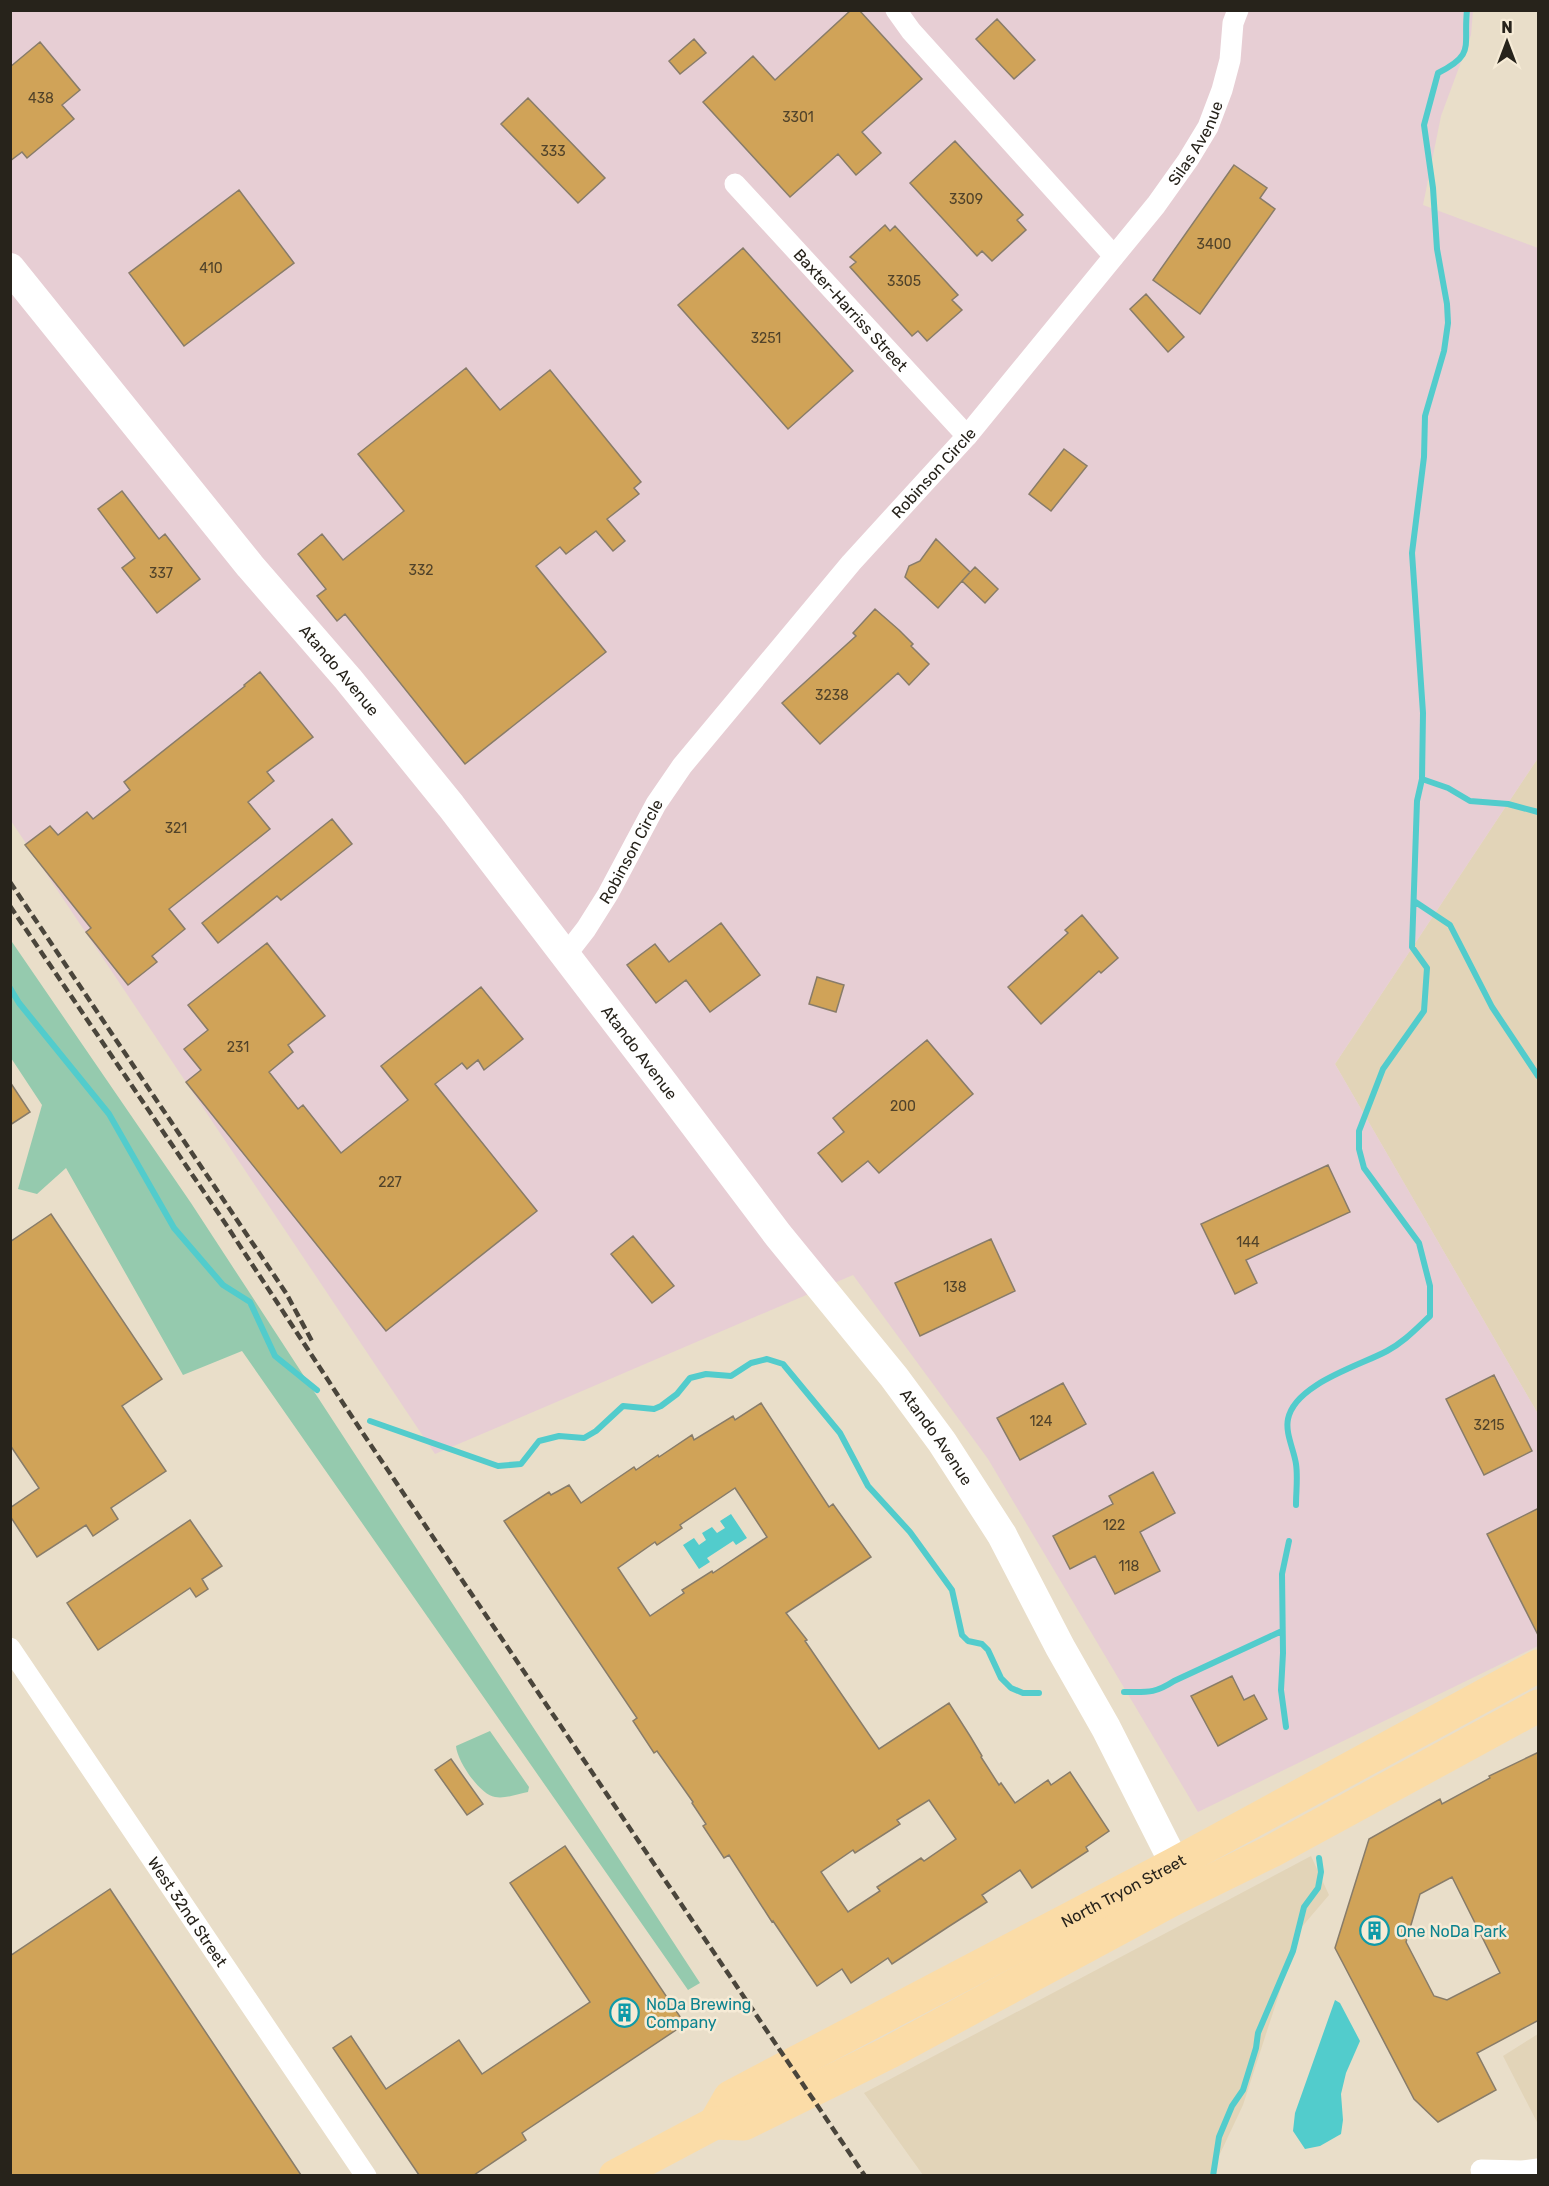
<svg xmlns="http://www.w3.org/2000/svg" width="1549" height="2186" font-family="Rubik,sans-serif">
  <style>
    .built { fill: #e2d4b8 }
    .industrial { fill: #e7ced4 }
    .green { fill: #95caae }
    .water { fill: #52cccc }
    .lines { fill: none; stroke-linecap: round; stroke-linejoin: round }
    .stream { stroke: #52cccc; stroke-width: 6 }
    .building { fill: #d0a358; stroke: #887c69; stroke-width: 1.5; fill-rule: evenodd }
    .street { stroke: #fff; stroke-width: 21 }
    .secondary { stroke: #fff; stroke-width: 30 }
    .primary { stroke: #fbdca7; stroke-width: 33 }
    .rail { stroke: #4a453b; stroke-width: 4.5; stroke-dasharray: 9 4.5; stroke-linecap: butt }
    .labels { text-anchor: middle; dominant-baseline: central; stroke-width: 5; stroke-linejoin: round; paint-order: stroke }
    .number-label { font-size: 14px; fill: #51432a }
    .street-label { font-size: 16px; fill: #27231b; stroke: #f6ebd6 }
    .culture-label { font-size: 16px; fill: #0d838f; stroke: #f6ebd6; text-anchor: start }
  </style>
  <rect width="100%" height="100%" fill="#e9dec9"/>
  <path class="built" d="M1538,758V1414L1335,1064Z
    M1311,1856L1329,1895L1300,1929L1243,2105L1210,2175H923L864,2093Z
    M1538,2034V2124L1503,2056Z"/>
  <path class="industrial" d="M10,11H1473L1471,35L1441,116L1423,205L1538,248V758L1335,1064L1538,1414V1646L1198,1812L988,1459L853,1275L435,1454L11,821Z"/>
  <path class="green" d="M10,939L191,1203L700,1983L688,1990L242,1351L183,1375L66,1168L37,1194L18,1189L42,1105L11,1058Z
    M490,1731L529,1787L528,1792C518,1794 505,1799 495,1797C480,1795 457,1761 456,1746Z"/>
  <path class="water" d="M731,1514L747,1538L736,1545L733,1541L707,1558L710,1562L699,1569L683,1545L694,1538L699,1545L706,1540L702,1533L712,1527L717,1533L725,1528L720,1521Z
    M1335,2000L1340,2003L1360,2041L1346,2073L1341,2094L1343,2120L1341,2134L1320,2146L1305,2149L1293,2131L1295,2113Z"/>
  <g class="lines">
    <path class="stream" d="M1422,779L1448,788L1470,801L1508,804L1538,812
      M1414,901L1450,925L1492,1007L1538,1076
      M10,988L19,1003L109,1114L174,1228L223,1285L250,1302L275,1356L317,1390
      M370,1421L498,1466L521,1464L539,1441L559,1436L584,1438L596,1431L623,1406L654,1409L661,1406L677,1394L690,1378L706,1374L731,1376L751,1363L767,1359L783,1364L840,1433L868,1486L910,1532L952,1590L962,1635L968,1641L982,1644L988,1650L1001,1678L1011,1688L1023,1693H1039
      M1296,1505C1296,1492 1298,1477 1296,1464C1294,1450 1285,1433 1288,1419C1295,1384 1359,1366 1387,1351C1404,1342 1416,1329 1430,1316V1286L1419,1243L1364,1168L1359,1149V1131L1383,1069L1424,1011L1427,968L1412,947L1417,801L1422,779L1423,713L1412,553L1424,457L1425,416L1444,351L1448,323L1447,304L1437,249L1433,188L1424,125L1438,73C1476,54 1463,47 1467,10
      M1124,1692C1147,1692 1154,1694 1174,1681L1282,1631
      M1286,1727L1281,1690L1283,1653L1282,1574L1289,1541
      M1213,2176L1219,2137L1232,2106L1243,2090L1256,2048L1258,2033L1293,1951L1304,1907L1318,1888L1321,1872L1319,1858"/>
  </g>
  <path class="building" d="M851,10H859L922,79L862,132L881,153L856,175L838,154L790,197L703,102L753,56L775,80Z
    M997,19L1035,60L1014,79L976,39Z
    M694,39L706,53L680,74L669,61Z
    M40,42L80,90L62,105L74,119L27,158L22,152L10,161V67Z
    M528,98L605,178L578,203L501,124Z
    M955,141L1023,215L1017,220L1026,230L992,261L982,251L977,256L910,183Z
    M1234,165L1267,188L1260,198L1275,209L1200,314L1153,280Z
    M239,190L294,263L184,346L129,273Z
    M885,225L890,231L895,226L958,295L952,300L962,310L927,341L918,331L912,336L850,267L856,262L850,257Z
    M743,248L853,371L788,429L678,305Z
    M1146,294L1184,337L1168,352L1130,309Z
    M466,368L500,410L550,370L641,482L634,488L639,494L607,519L625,541L613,551L596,531L566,554L560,547L536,566L606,652L465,764L345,614L337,621L317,596L326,589L298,554L322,534L343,560L404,511L358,454Z
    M1064,449L1087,466L1051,511L1029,494Z
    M122,491L159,539L165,534L200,579L157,613L122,568L135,558L98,509Z
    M936,539L970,572L938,608L905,577L909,566L920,561Z
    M975,567L998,589L985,603L962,581Z
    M875,609L899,630L913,644L911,646L929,664L909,685L898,673L820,744L782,703L856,636L853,633Z
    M260,672L313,737L267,772L274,781L248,802L270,829L169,909L185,929L152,956L157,962L128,985L86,932L91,928L25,845L50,826L58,835L87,812L93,819L130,790L124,782L245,686L244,685Z
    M332,819L352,844L281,900L277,896L218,943L202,923Z
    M1082,915L1118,958L1101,973L1099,971L1041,1024L1008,987L1068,933L1065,930Z
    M721,923L760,975L710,1012L686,980L656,1003L627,965L655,944L669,962Z
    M267,943L325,1016L288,1045L293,1052L269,1072L298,1109L303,1105L341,1153L408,1100L381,1066L481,987L523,1039L484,1070L478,1060L467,1069L462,1063L435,1084L537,1211L386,1331L186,1082L201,1070L184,1049L208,1030L188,1005Z
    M817,977L844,985L836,1012L809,1004Z
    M927,1040L973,1094L879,1173L868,1161L842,1182L818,1153L844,1132L833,1118Z
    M10,1082L30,1112L10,1125Z
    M1328,1165L1350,1212L1246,1260L1257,1283L1235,1294L1201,1224Z
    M51,1214L162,1379L122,1406L166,1471L111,1508L118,1519L93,1536L86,1525L37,1557L10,1516V1508L39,1488L10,1445V1242Z
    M633,1236L674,1286L652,1303L611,1254Z
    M991,1239L1015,1291L920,1336L895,1283Z
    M1494,1375L1532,1451L1484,1475L1446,1399Z
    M1063,1383L1086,1424L1020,1460L997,1418Z
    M761,1403L829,1507L833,1504L871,1557L786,1613L807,1640L805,1641L879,1749L949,1703L970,1736L982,1756L981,1757L999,1785L1001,1783L1015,1803L1048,1780L1051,1785L1070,1772L1109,1831L1086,1847L1088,1851L1032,1888L1020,1870L982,1895L987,1902L948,1927L892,1964L888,1958L851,1983L842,1969L817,1986L773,1921L772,1922L729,1855L724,1858L703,1826L706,1824L692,1803L693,1802L657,1751L654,1753L633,1721L637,1718L504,1521L549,1492L551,1495L569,1485L581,1503L634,1467L636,1470L658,1455L659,1457L692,1435L694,1440L733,1416L735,1420ZM735,1488L767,1537L713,1573L712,1571L682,1590L684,1593L650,1616L618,1568L655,1542L657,1545L682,1528L680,1525ZM929,1800L956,1839L924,1861L921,1858L877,1887L880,1891L848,1912L821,1872L853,1850L855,1853L900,1824L897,1820Z
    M1153,1472L1175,1513L1140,1532L1160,1571L1115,1594L1095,1556L1070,1569L1053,1536L1113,1504L1109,1496Z
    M1539,1508V1637L1487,1534Z
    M190,1520L222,1566L202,1579L208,1589L196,1597L190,1588L98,1650L67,1603Z
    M1232,1676L1244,1700L1254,1695L1267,1719L1218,1746L1191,1696Z
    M1539,1752V2020L1477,2053L1496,2090L1438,2122L1414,2099L1335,1948L1369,1839L1440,1799L1442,1804L1490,1778L1489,1776ZM1452,1877L1500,1973L1447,2000L1434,1996L1406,1942L1420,1894Z
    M451,1759L483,1804L467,1815L435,1770Z
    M565,1846L685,2024L522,2133L526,2140L474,2175H419L333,2048L351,2036L386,2089L459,2040L482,2074L590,2002L510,1883Z
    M110,1889L301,2175H10V1956Z"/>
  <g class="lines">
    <g class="street">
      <path d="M896,10L911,31L1114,256"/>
      <path id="s1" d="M735,184L967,436"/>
      <path id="s2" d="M565,956L586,929L608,894L656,804L682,766L851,563L967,436L1156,205L1188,160L1208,127L1222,90L1230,60L1233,23L1238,10"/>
      <path id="s3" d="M10,1648L366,2176"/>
      <path d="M1481,2170L1522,2171L1538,2169"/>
    </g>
    <path class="secondary" id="s4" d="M10,268L250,566L348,679L451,806L664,1084L778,1235L894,1377L942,1442L1002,1535L1060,1647L1106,1728L1185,1884"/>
    <g class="primary">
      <path id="s5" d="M715,2123L730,2097L1174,1864L1538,1666"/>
      <path d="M615,2176L715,2123L744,2124L890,2052L1172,1900L1272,1851L1538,1706"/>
    </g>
    <path class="rail" d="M10,882L286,1293L313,1343
      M10,906L225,1223L362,1432L865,2176"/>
  </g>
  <defs>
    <symbol id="building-ring" viewBox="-11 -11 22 22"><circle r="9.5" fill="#f6ebd6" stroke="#0f9aa8" stroke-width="1.5"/><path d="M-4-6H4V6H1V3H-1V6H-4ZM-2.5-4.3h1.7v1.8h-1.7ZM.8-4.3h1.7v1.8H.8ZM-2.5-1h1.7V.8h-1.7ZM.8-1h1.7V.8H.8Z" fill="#0f9aa8"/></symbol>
  </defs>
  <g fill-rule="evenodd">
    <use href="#building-ring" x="1358" y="1914" width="33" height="33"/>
    <use href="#building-ring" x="608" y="1996" width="33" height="33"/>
  </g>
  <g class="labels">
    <g class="number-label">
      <text x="41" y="98">438</text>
      <text x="798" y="117">3301</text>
      <text x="553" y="151">333</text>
      <text x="966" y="199">3309</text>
      <text x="1214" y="244">3400</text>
      <text x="211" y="268">410</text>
      <text x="904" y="281">3305</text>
      <text x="766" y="338">3251</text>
      <text x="421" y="570">332</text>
      <text x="161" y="573">337</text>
      <text x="832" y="695">3238</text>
      <text x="176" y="828">321</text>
      <text x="238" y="1047">231</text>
      <text x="903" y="1106">200</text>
      <text x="390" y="1182">227</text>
      <text x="1248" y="1242">144</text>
      <text x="955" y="1287">138</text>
      <text x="1041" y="1421">124</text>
      <text x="1489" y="1425">3215</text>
      <text x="1114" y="1525">122</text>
      <text x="1129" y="1566">118</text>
    </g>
    <g class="street-label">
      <text stroke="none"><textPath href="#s2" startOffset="1032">Silas Avenue</textPath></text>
      <text stroke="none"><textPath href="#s1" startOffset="171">Baxter-Harriss Street</textPath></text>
      <text stroke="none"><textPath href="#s2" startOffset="610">Robinson Circle</textPath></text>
      <text stroke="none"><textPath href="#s4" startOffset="520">Atando Avenue</textPath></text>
      <text stroke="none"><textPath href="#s2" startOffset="124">Robinson Circle</textPath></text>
      <text stroke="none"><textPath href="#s4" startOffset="1006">Atando Avenue</textPath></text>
      <text stroke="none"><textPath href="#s4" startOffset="1492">Atando Avenue</textPath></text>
      <text stroke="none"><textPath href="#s5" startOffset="474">North Tryon Street</textPath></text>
      <text stroke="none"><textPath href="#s3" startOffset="318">West 32nd Street</textPath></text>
    </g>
    <g class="culture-label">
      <text x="1396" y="1931">One NoDa Park</text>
      <text x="646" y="2004">NoDa Brewing<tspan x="646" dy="18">Company</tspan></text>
    </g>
  </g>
  <rect width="1549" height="2186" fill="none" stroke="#27231b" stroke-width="24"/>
  <g transform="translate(1507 42)" stroke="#f6ebd6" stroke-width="4.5" paint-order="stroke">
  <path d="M0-4.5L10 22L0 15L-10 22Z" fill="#27231b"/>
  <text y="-9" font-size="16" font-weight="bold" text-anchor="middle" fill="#27231b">N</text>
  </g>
</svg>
